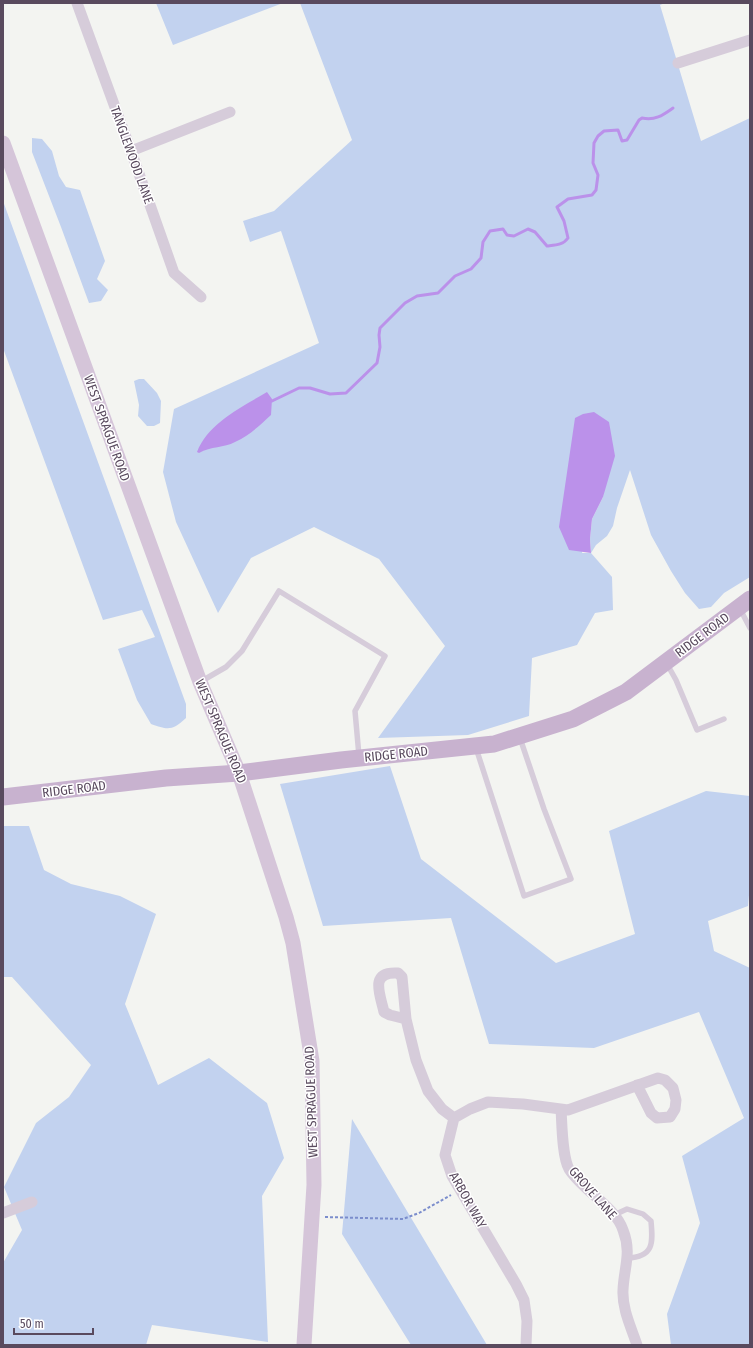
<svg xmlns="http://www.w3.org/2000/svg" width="753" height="1348" font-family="'Fira Sans Condensed',sans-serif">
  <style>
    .green { fill: #c2d2ef; fill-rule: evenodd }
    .water { fill: #bb91ea }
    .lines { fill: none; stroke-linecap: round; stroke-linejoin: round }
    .stream { stroke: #bb91ea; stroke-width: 3 }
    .path { stroke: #7b8dcc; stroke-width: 2; stroke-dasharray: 3 2; stroke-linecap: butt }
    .lane { stroke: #d6ccda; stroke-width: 5.5 }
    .street { stroke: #d6ccda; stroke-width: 11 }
    .secondary { stroke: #d5c5d9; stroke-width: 15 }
    .primary { stroke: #c8b2cf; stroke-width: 17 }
    .labels { text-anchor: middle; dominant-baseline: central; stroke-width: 3; stroke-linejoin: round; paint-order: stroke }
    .street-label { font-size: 13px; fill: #594a5e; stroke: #fff }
  </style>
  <rect width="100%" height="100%" fill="#f3f4f1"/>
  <path class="green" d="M156,3H283L173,45Z
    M300,3H665L660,5L701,141L750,118V577L724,593L711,607L699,609L685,593L671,571L651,535L630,470L617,508L613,526L607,536L596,545L591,553L612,577L613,610L595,613L577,645L532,658L529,716L468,735L378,738L445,646L379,559L314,527L251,558L218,613L176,522L163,472L174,409L319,343L281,231L250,242L243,221L274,211L352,140ZM609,422L603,497L592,519L590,539L591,553H582Z
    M32,138L42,139L52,151L59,176L66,187L80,190L105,261L97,279L108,290L101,301L89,303L61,227L32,152Z
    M3,201L186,704V718C172,731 168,730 151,724L137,700L118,649L155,637L142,610L103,620L3,348Z
    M139,379H144L157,393L161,401L160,423L154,426H147L138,416L139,405L134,381Z
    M390,766L421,859L556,963L635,934L609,831L706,791L750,796V884L748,906L708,921L714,951L750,968V1345H671L667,1314L700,1223L682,1156L744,1118L699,1012L594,1048L489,1044L451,918L323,926L280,784Z
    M3,826H29L44,870L71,884L120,896L156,914L125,1004L158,1085L209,1058L267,1103L284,1158L262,1196L268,1342L152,1325L146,1345H3V1263L22,1230L4,1187L36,1123L69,1097L91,1065L12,977H3Z
    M352,1119L487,1345H411L342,1234Z"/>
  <path class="water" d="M267,392L272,399L271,415C260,425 249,436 235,442C224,448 211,446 199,453L197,452C208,423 242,407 267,392Z
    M594,412L609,422L615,456L603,497L592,519L590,539L591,553L569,550L559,527L575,418L583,414Z"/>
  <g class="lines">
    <path class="stream" d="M272,401L299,388H310L330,394L346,393L377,363L380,347L379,335L380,328L405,303L417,296L438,293L455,276L471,269L481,258L483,242L490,231L503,229L507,235L514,236L528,229L535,232L547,246C556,245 563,245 568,238L564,221L557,207L568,199L592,195L596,190L598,175L593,163L594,143L598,136L604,131L618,130L622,141L627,140L639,120L642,118C655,121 663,115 673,108"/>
    <path class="path" d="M325,1217L403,1219L419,1213L451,1195"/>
    <path class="lane" d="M740,609L750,628
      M667,664L676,680L697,730L724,719
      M200,682L226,667L242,651L279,591L385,656L355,711L359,756
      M476,748L524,896L571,879L544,809L520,738
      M614,1215L627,1209L643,1214L651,1221C653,1243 654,1257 627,1258"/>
    <path class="street" d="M77,3L131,151L174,273L201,297
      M678,63L750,40
      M131,151L230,112
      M406,1019L390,1015L384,1012C380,994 369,971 398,973L402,977L406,1019L416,1060L428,1091L442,1109L454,1118
      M561,1109C562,1124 562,1156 569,1169C583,1191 615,1206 623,1230C632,1253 624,1267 623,1290C622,1309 631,1327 637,1345
      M3,1213L32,1202
      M526,1345L527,1321L524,1300L516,1284L452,1176L445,1155L454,1118L470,1109L488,1102L523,1104L568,1110L658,1078L665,1080L673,1088L676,1100L675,1109L670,1117L657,1118L651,1113L637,1085"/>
    <path class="secondary" d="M3,143L200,682L239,773L286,917L293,943L312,1061L314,1185L304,1345"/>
    <path class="primary" d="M3,797L166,778L239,773L341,760L494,744L573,719L626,692L750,599"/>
  </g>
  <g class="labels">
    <g class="street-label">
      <text transform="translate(132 155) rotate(70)">TANGLEWOOD LANE</text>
      <text transform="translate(107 428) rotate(70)">WEST SPRAGUE ROAD</text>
      <text transform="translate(702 635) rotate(-37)">RIDGE ROAD</text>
      <text transform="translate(221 731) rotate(67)">WEST SPRAGUE ROAD</text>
      <text transform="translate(396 754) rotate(-6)">RIDGE ROAD</text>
      <text transform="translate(74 789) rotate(-7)">RIDGE ROAD</text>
      <text transform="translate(311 1102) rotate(-92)">WEST SPRAGUE ROAD</text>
      <text transform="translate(593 1193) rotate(49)">GROVE LANE</text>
      <text transform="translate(468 1200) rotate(61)">ARBOR WAY</text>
    </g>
  </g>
  <rect width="753" height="1348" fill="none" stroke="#594a5e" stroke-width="8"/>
  <path d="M14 1328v6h79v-6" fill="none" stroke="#594a5e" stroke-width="2"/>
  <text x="20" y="1328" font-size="12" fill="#594a5e" stroke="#ffffff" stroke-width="3" paint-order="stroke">50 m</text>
</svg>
